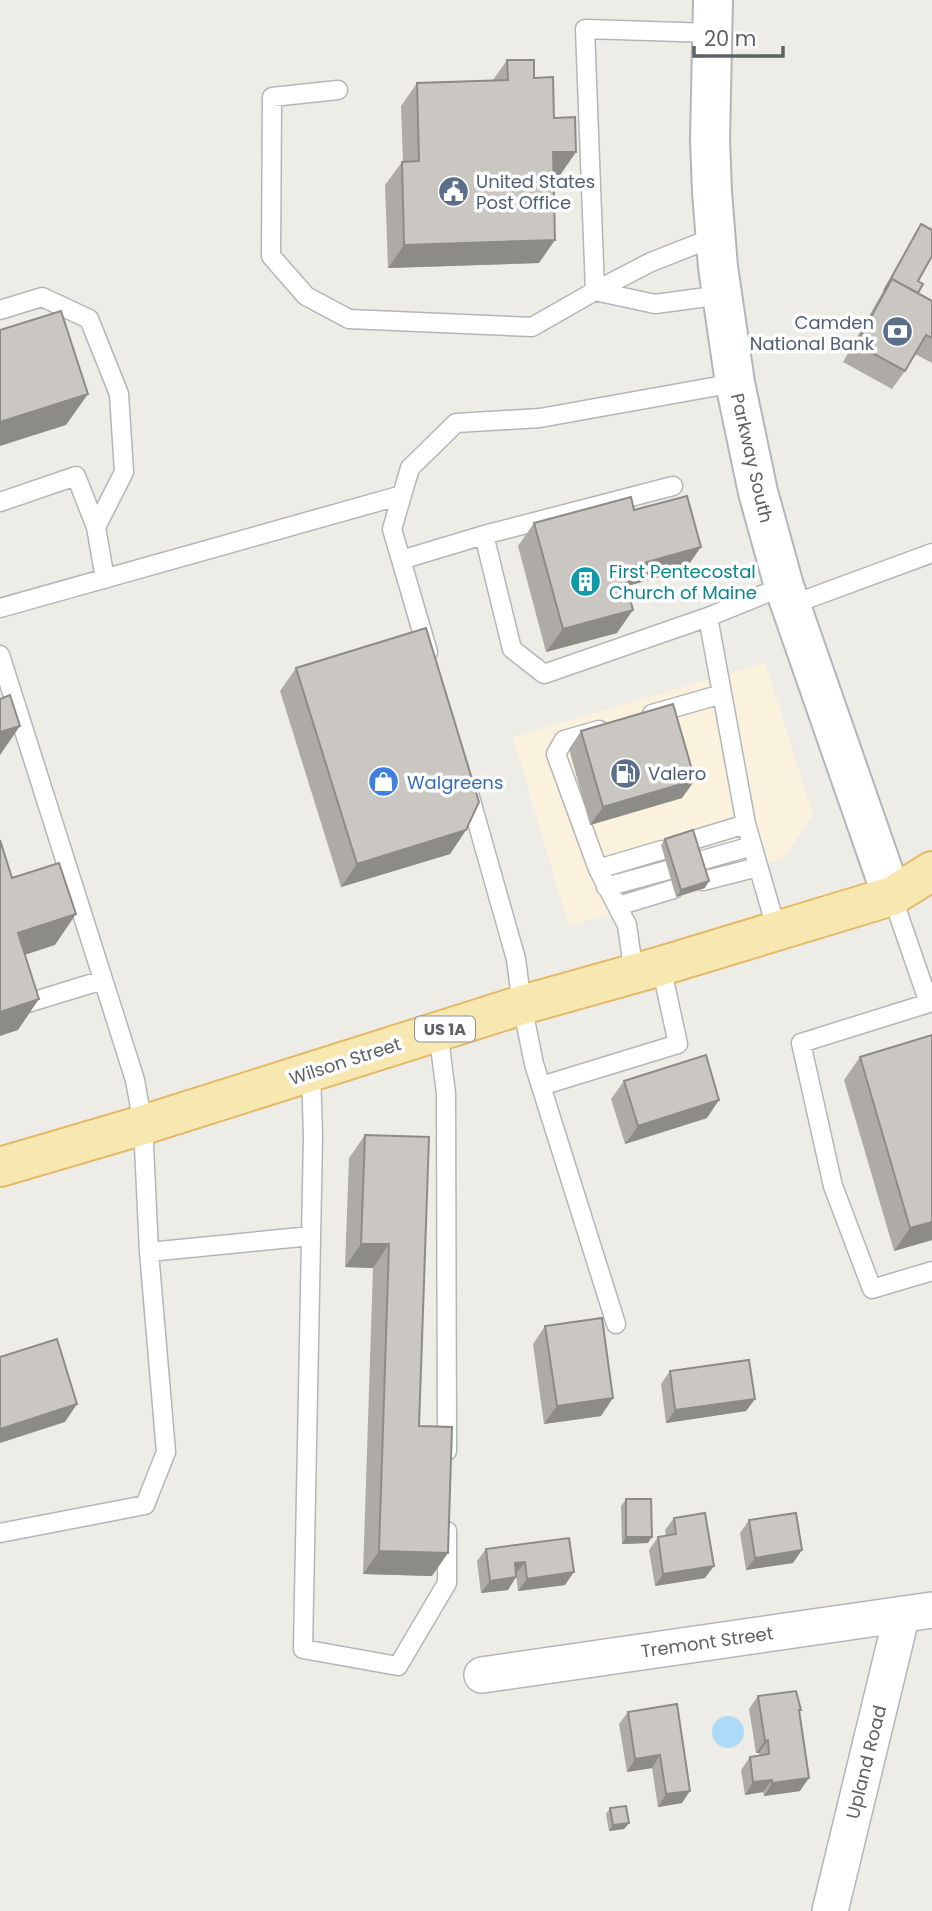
<svg xmlns="http://www.w3.org/2000/svg" width="932" height="1911" font-family="Poppins,sans-serif">
  <style>
    .commercial { fill: #fbf2de }
    .water { fill: #addbf7 }
    .lines { fill: none; stroke-linecap: round; stroke-linejoin: round }
    .service-casing { stroke: #b3b6b9; stroke-width: 21 }
    .minor-casing { stroke: #b3b6b9; stroke-width: 38 }
    .secondary-casing { stroke: #b2b5b9; stroke-width: 42 }
    .primary-casing { stroke: #e4ba69; stroke-width: 42 }
    .service { stroke: #fff; stroke-width: 18 }
    .minor { stroke: #fff; stroke-width: 35 }
    .secondary { stroke: #fff; stroke-width: 38 }
    .primary { stroke: #f7e8b2; stroke-width: 38 }
    .wall { fill: #aeaba7 }
    .shaded-wall { fill: #8d8b88 }
    .building { fill: #cac7c2; stroke: #8d8b88; stroke-width: 2 }
    .labels { text-anchor: middle; dominant-baseline: central; stroke-width: 7; stroke-linejoin: round; paint-order: stroke }
    .shield { fill: #fff; stroke: #8e9093; stroke-width: 2 }
    .shield-label { font-size: 16px; font-weight: bold; fill: #5e6165 }
    .service-label { font-size: 18px; fill: #4e5e75; stroke: #fff; text-anchor: start }
    .street-label { font-size: 18px; fill: #5e6165; stroke: #fff }
    .culture-label { font-size: 18px; fill: #0d838f; stroke: #fff; text-anchor: start }
    .shop-label { font-size: 18px; fill: #366cbe; stroke: #fff; text-anchor: start }
  </style>
  <rect width="100%" height="100%" fill="#eeece6"/>
  <path class="commercial" d="M765,663L813,815L784,858L569,926L513,737Z"/>
  <path class="water" d="M712 1732a16 16 0 1 1 32 0a16 16 0 1 1-32 0Z"/>
  <g class="lines">
    <defs>
      <path id="service" d="M338,90L272,97L271,256L306,296L349,319L532,327L595,291L585,29L712,33
        M715,237L651,262L595,291L655,304L722,295
        M0,310L42,297L89,319L119,394L124,472L96,527L105,579
        M0,502L76,476L96,527
        M484,535L673,486
        M401,560L484,535L512,649L544,674L708,617
        M791,605L932,553
        M0,608L402,495
        M428,652L392,529L410,468L456,423L540,418L735,383
        M0,655L135,1080L143,1125L149,1252L311,1236
        M652,714L722,694
        M599,730L564,740L556,754L598,869L627,925L634,974
        M468,790L516,959L522,1005L534,1064L616,1324
        M690,841L746,824
        M696,862L752,846
        M598,869L662,850
        M703,881L758,867
        M606,887L668,870
        M892,896L929,1003L932,1002
        M618,906L674,889
        M777,931L746,824L708,617L784,586
        M929,1003L801,1043L833,1186L872,1289L932,1271
        M18,1006L103,980
        M438,1031L446,1093L447,1451
        M311,1071L313,1136L303,1649L398,1666L447,1583V1531
        M541,1086L678,1044L661,966
        M0,1533L145,1505L166,1452L149,1252"/>
      <path id="minor" d="M482,1675L932,1610
        M830,1911L902,1614"/>
      <path id="secondary" d="M713,0L710,140L712,192L718,267L735,383L758,492L784,586L892,896"/>
      <path id="primary" d="M0,1167L143,1125L522,1005L661,966L892,896L932,871"/>
    </defs>
    <use href="#service" class="service-casing"/>
    <use href="#minor" class="minor-casing"/>
    <use href="#secondary" class="secondary-casing"/>
    <use href="#primary" class="primary-casing"/>
    <use href="#service" class="service"/>
    <use href="#minor" class="minor"/>
    <use href="#secondary" class="secondary"/>
    <use href="#primary" class="primary"/>
  </g>
  <path class="wall" d="M507,60L534,78L554,118L576,152L560,175H553L539,263L388,268L385,185L402,162H403L401,106L417,83L493,80Z
    M921,224L918,281V293L932,301V363L915,354L905,371L892,389L843,362Z
    M634,510L685,570L627,586L617,633L546,652L518,546L534,523Z
    M296,668L466,830L450,854L341,887L280,691Z
    M581,731L682,798L590,825L569,749Z
    M665,839L705,888L676,897L661,845Z
    M932,1035V1240L894,1251L844,1080L860,1057Z
    M624,1081L707,1118L625,1144L611,1099Z
    M365,1135L429,1137L419,1426L432,1576L363,1574L373,1268L345,1267L349,1158Z
    M545,1326L601,1416L544,1424L533,1344Z
    M670,1371L755,1399L746,1411L666,1423L661,1384Z
    M626,1499L648,1543L622,1544L621,1506Z
    M674,1518L705,1578L655,1586L649,1550L658,1537L666,1536L665,1530Z
    M749,1520L793,1563L746,1570L740,1533Z
    M569,1538L565,1585L518,1591L516,1574V1577L508,1590L481,1593L477,1561L486,1549Z
    M758,1696L801,1710L799,1711L800,1791L764,1796L763,1792L745,1795L741,1770L750,1757L759,1756V1753H756L749,1709Z
    M677,1704L682,1803L658,1807L652,1768L627,1772L619,1724L628,1712Z
    M610,1808L629,1823L624,1829L609,1831L606,1814Z"/>
  <path class="shaded-wall" d="M553,152H576L560,175H537Z
    M555,240L539,263L388,268L404,245Z
    M88,394L66,425L0,446V422Z
    M701,547L685,570L606,592L622,569Z
    M633,610L617,633L546,652L563,629Z
    M20,726L0,755V732Z
    M695,780L682,798L590,825L603,807Z
    M466,830L450,854L341,887L357,864Z
    M709,881L705,888L676,897L681,890Z
    M76,914L55,945L0,963L18,933Z
    M39,999L18,1030L0,1036V1012Z
    M719,1100L707,1118L625,1144L638,1126Z
    M932,1222V1240L894,1251L910,1228Z
    M361,1244H389L373,1268L345,1267Z
    M613,1398L601,1416L544,1424L557,1406Z
    M755,1399L746,1411L666,1423L675,1410Z
    M77,1404L65,1422L0,1443V1429Z
    M626,1537H652L648,1543L622,1544Z
    M802,1550L793,1563L746,1570L755,1558Z
    M379,1551L448,1553L432,1576L363,1574Z
    M525,1562L516,1574L515,1563Z
    M714,1566L705,1578L655,1586L663,1574Z
    M574,1572L565,1585L518,1591L527,1579Z
    M516,1577L508,1590L481,1593L490,1581Z
    M768,1740L759,1753H756L765,1741Z
    M660,1755L652,1768L627,1772L635,1759Z
    M809,1778L800,1791L764,1796L772,1783Z
    M772,1780L763,1792L745,1795L753,1782Z
    M690,1791L682,1803L658,1807L666,1794Z
    M629,1823L624,1829L609,1831L613,1825Z"/>
  <path class="building" d="M507,60H534V78L553,77L554,118L575,117L576,152H553L555,240L404,245L402,162L419,161L417,83L508,80Z
    M921,224L932,230V256L918,281L923,284L918,293L892,279L884,291Z
    M892,279L932,301V338L926,335L905,371L856,344Z
    M61,311L88,394L0,422V330Z
    M687,496L701,547L622,569L633,610L563,629L534,523L631,497L634,510Z
    M426,628L479,802L466,830L357,864L296,668Z
    M10,695L20,726L0,732V699Z
    M673,704L695,780L603,807L581,731Z
    M693,830L709,881L681,890L665,839Z
    M0,840L12,878L59,863L76,914L18,933L39,999L0,1012Z
    M932,1035V1222L910,1228L860,1057Z
    M706,1055L719,1100L638,1126L624,1081Z
    M365,1135L429,1137L419,1426L452,1427L448,1553L379,1551L389,1244H361Z
    M602,1318L613,1398L557,1406L545,1326Z
    M57,1339L77,1404L0,1429V1357Z
    M749,1360L755,1399L675,1410L670,1371Z
    M626,1499H651L652,1537H626Z
    M705,1513L714,1566L663,1574L658,1537L676,1534L674,1518Z
    M796,1513L802,1550L755,1558L749,1520Z
    M569,1538L574,1572L527,1579L525,1562L515,1563L516,1577L490,1581L486,1549Z
    M796,1691L801,1710H799L809,1778L772,1783V1780L753,1782L750,1757L769,1754L768,1740L765,1741L758,1696Z
    M677,1704L690,1791L666,1794L660,1755L635,1759L628,1712Z
    M626,1806L629,1823L613,1825L610,1808Z"/>
  <defs>
    <symbol id="civic-disc" viewBox="-11 -11 22 22"><circle r="9.5" fill="#5c6f8a" stroke="#fff"/><path d="M-.6-6.5H3V-4.5H.6V-3L4-1V1h2V6H-6V1h2V-1L-.6-3ZM-1.2 2.5V6h2.4V2.5Z" fill="#fff"/></symbol>
    <symbol id="bank-disc" viewBox="-11 -11 22 22"><circle r="9.5" fill="#5c6f8a" stroke="#fff"/><path d="M-6-4H6V4H-6ZM0-2.3a2.3 2.3 0 1 0 0 4.6a2.3 2.3 0 1 0 0-4.6Z" fill="#fff"/></symbol>
    <symbol id="building-disc" viewBox="-11 -11 22 22"><circle r="9.5" fill="#0f9aa8" stroke="#fff"/><path d="M-4-6H4V6H1V3H-1V6H-4ZM-2.5-4.3h1.7v1.8h-1.7ZM.8-4.3h1.7v1.8H.8ZM-2.5-1h1.7V.8h-1.7ZM.8-1h1.7V.8H.8Z" fill="#fff"/></symbol>
    <symbol id="fuel-disc" viewBox="-11 -11 22 22"><circle r="9.5" fill="#5c6f8a" stroke="#fff"/><path d="M-5.5-6h7V0h2V4h1.3V-2.5L3-4.5l.8-.8L6-3V5H2.5V1h-1V6h-7ZM-4.2-4.7v3.2H.2V-4.7Z" fill="#fff"/></symbol>
    <symbol id="shop-disc" viewBox="-11 -11 22 22"><circle r="9.5" fill="#3f7fe0" stroke="#fff"/><path d="M-5-2.5h2.3a2.7 3.5 0 0 1 5.4 0H5L5.5 6h-11ZM-1.5-2.5h3a1.5 2.3 0 0 0-3 0Z" fill="#fff"/></symbol>
  </defs>
  <g fill-rule="evenodd">
    <use href="#civic-disc" x="436" y="174" width="35" height="35"/>
    <use href="#bank-disc" x="880" y="314" width="35" height="35"/>
    <use href="#building-disc" x="568" y="564" width="35" height="35"/>
    <use href="#fuel-disc" x="608" y="756" width="35" height="35"/>
    <use href="#shop-disc" x="366" y="764" width="35" height="35"/>
  </g>
  <g class="labels">
    <rect class="shield" x="415" y="1016.5" width="60" height="25" rx="5"/>
    <g class="shield-label">
      <text x="445" y="1029">US 1A</text>
    </g>
    <g class="service-label">
      <text x="476" y="181">United States<tspan x="476" dy="21">Post Office</tspan></text>
      <text x="874" y="322" text-anchor="end">Camden<tspan x="874" dy="21">National Bank</tspan></text>
      <text x="648" y="773">Valero</text>
    </g>
    <g class="street-label">
      <text transform="translate(752 458) rotate(77)">Parkway South</text>
      <text transform="translate(345 1061) rotate(-18)">Wilson Street</text>
      <text transform="translate(707 1642) rotate(-8)">Tremont Street</text>
      <text transform="translate(866 1762) rotate(-76)">Upland Road</text>
    </g>
    <g class="culture-label">
      <text x="609" y="571">First Pentecostal<tspan x="609" dy="21">Church of Maine</tspan></text>
    </g>
    <g class="shop-label">
      <text x="407" y="782">Walgreens</text>
    </g>
  </g>
  <path d="M694 46v10h89v-10" fill="none" stroke="#5e6165" stroke-width="3.5"/>
  <text x="704" y="46" font-size="21" fill="#5e6165" stroke="#ffffff" stroke-width="5" paint-order="stroke">20 m</text>
</svg>
